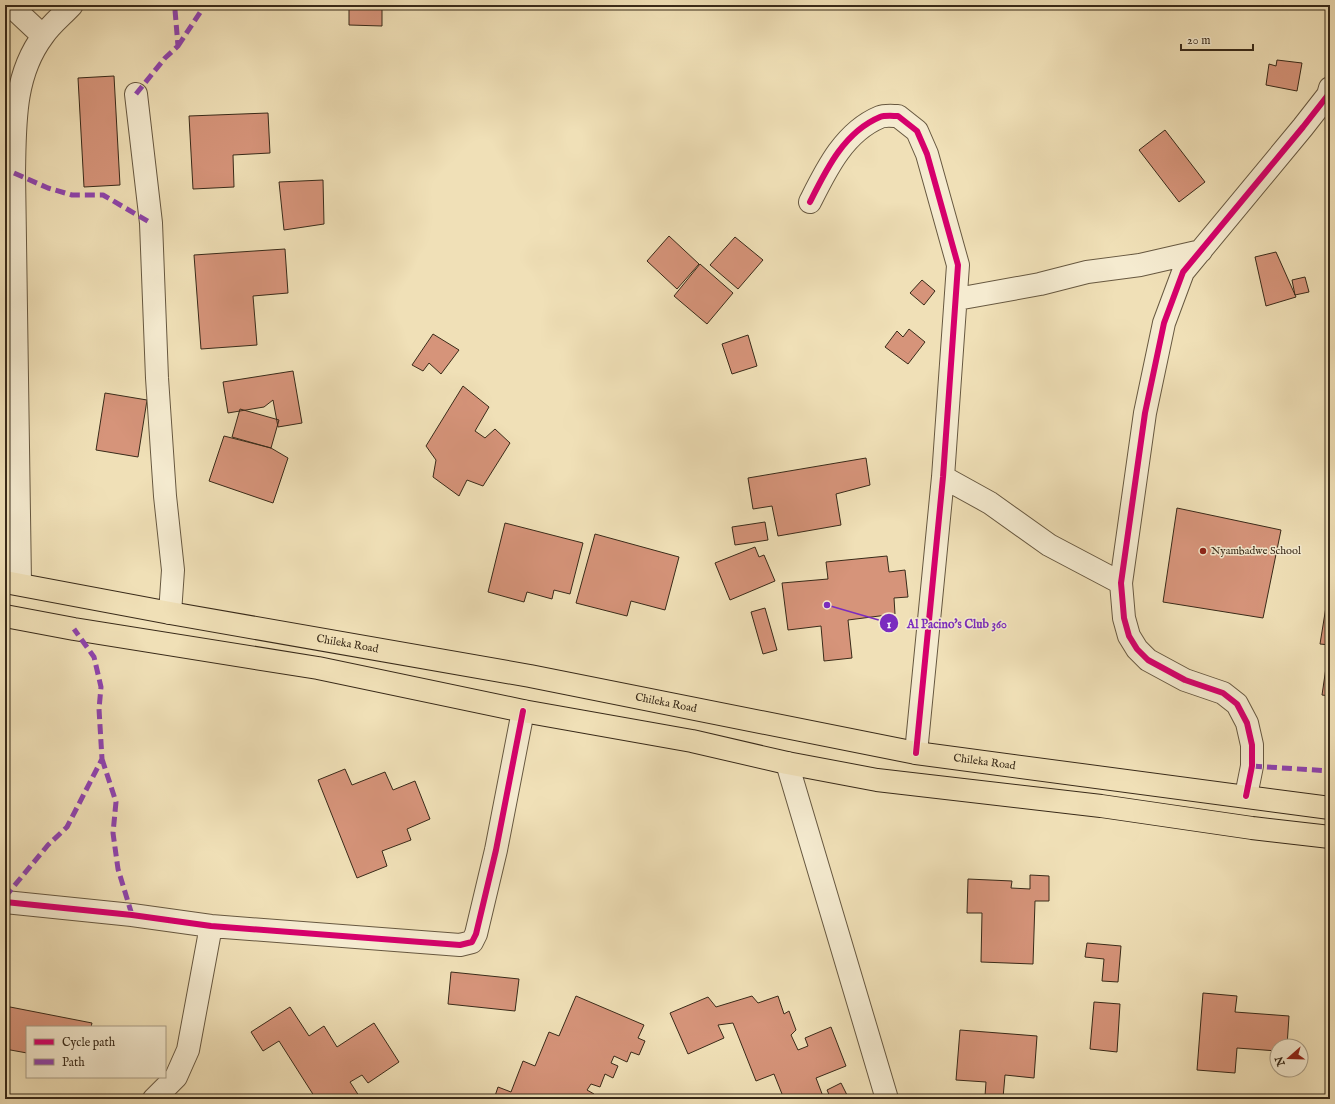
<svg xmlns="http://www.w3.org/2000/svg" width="1335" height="1104" font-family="'IM FELL English',serif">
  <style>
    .building { fill: #d6947a; stroke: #392a19 }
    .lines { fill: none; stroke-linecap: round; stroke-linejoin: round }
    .minor-casing { stroke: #675840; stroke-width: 24 }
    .highway-casing { stroke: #392a19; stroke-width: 24 }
    .minor { stroke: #f5ebd0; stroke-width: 22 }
    .highway { stroke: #f0e0b7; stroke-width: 22 }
    .quiet { stroke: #8e44ad; stroke-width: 5; stroke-dasharray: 10 5; stroke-linecap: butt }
    .cycleway-casing { stroke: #f5ebd0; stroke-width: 8 }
    .cycleway { stroke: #d6006c; stroke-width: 6 }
    .poi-dot { fill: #8f2418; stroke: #f5ebd0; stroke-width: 1.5 }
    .labels { text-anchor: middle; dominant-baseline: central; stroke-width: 3; stroke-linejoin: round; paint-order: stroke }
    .poi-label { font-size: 11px; fill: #392a19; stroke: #f5ebd0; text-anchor: start }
    .street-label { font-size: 11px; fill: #392a19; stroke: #f5ebd0 }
    .leader { fill: none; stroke: #7b2cbf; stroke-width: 1.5 }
    .callout-dot { fill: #7b2cbf; stroke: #f5ebd0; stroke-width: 1.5 }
    .mark-label { font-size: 12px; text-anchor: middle; font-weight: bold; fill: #fff }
    .callout-label { font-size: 12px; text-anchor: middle; font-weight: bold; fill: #7b2cbf; stroke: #f5ebd0; stroke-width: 3; stroke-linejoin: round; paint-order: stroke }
  </style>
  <rect width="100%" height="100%" fill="#f0e0b7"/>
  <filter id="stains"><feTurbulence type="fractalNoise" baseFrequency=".005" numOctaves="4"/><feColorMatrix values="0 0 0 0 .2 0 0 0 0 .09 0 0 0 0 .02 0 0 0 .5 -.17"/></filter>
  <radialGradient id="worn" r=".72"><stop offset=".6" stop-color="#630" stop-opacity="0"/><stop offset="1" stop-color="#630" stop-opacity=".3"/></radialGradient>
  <path class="building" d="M349,5H382V26L349,25Z
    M1277,60L1302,63L1297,91L1266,85L1269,64L1276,66Z
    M114,76L120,185L84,187L78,78Z
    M268,113L270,153L233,155L234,187L193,189L189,116Z
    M1165,130L1205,182L1179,202L1139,150Z
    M323,180L324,224L284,230L279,182Z
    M669,236L699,264L677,289L647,261Z
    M735,237L763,260L738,289L710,265Z
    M285,249L288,293L253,296L257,345L201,349L194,255Z
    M1276,252L1296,297L1266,306L1255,257Z
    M700,264L733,293L707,324L674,296Z
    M1305,277L1309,292L1295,295L1292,280Z
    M922,280L935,291L924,305L910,293Z
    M909,329L925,342L908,364L885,347L897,331L903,337Z
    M433,334L459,350L441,374L429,363L423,371L412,365Z
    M748,335L757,366L732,374L722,344Z
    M293,371L302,423L278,427L273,400L264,407L228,413L223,382Z
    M463,386L489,407L475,431L485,438L495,429L510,443L483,486L467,480L459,496L433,477L436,460L426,446Z
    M105,393L147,400L138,457L96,450Z
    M240,409L279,420L271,448L232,437Z
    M224,436L271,448L288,458L273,503L209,481Z
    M866,458L870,485L836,494L841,525L778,536L772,506L753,509L748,478Z
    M1177,508L1281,530L1263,618L1163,602Z
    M765,522L768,540L735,545L732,527Z
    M505,523L583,543L570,594L554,590L552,599L527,592L524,602L488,592Z
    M595,534L679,557L665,610L631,601L627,616L576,603Z
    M755,547L759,557L764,555L775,581L730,600L715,563Z
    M887,556L889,572L905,570L908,597L894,598L895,614L848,620L852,658L824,661L821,626L788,630L782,583L828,579L826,562Z
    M1330,582V645L1320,644Z
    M765,608L777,650L763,654L751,612Z
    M1328,654H1330V696L1322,695Z
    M345,769L352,785L385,772L393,790L415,781L430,819L407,829L411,840L382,851L387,866L357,878L318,780Z
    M1030,875L1049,876V901H1035L1033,964L981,962L982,913H967L968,879L1012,881L1011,888L1030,889Z
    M1087,943L1121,946L1118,982L1102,981L1104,959L1085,957Z
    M451,972L519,979L515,1011L448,1004Z
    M1203,993L1237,996L1235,1012L1289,1016L1287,1046H1277V1051L1237,1048L1235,1073L1197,1070Z
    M576,996L644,1025L638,1038L645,1041L639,1055L631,1052L627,1062L614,1056L611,1063L618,1066L613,1078L605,1074L600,1087L591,1084L587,1090L594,1094L592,1099H494L498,1087L511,1092L523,1061L535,1066L549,1032L559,1036Z
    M752,996L758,1003L778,996L784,1014L789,1011L796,1030L791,1035L798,1050L808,1046L805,1038L831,1027L846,1066L816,1078L824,1099H784L774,1074L756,1081L733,1023L718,1025L724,1038L688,1054L670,1013L708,997L716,1007Z
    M1094,1002L1120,1004L1117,1052L1090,1049Z
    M5,1006L92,1023L91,1027H27V1053L5,1049Z
    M290,1007L309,1036L324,1026L337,1047L374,1023L399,1062L368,1083L362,1075L350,1082L361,1099H316L279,1041L263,1051L251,1032Z
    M960,1030L1037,1036L1034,1078L1005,1075L1003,1098L985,1096L986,1082L956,1080Z
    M841,1083L849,1099H831L827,1090Z"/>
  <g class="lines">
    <defs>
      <path id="minor" d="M10,5L43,36
        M136,94L151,223L157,378L165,496L173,570L170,613
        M810,202C826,170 844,132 880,117C885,115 893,116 898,116L917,131L927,154L958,265L943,477L916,753
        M957,299L1040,284L1087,272L1140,265L1201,251
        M943,477L990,503L1049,545L1121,583
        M20,583L14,173C15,126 13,76 43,36C51,24 63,15 72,5
        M787,763L887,1099
        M1246,796L1252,766V745L1247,723L1237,704L1223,693L1185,680L1148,660L1137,649L1129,636L1124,618L1121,583L1145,413L1164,323L1183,272L1303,127L1328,95L1330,88
        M5,902L132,915L211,926L460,945L472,942L476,934L496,850L523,711
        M154,1099L176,1077L188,1050L211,926"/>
      <g id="highway">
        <path id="s1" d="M5,582L170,613L530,676L916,753L1330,808"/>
        <path d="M5,616L74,629L318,668L523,711L692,741L787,763L877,780L1101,806L1252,828L1330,837"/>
      </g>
    </defs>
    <use href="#minor" class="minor-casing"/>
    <use href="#highway" class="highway-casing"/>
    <use href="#minor" class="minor"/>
    <use href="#highway" class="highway"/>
    <path class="quiet" d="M178,46L205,5
      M136,94L165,58L178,46L175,10L171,5
      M14,173L48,188L72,195H103L151,223
      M102,759L116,802L113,833L118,869L132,915
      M1252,766L1330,771
      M5,897L48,845L67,827L102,759L99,709L101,687L94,657L74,629"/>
    <defs>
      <path id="cycleway" d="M810,202C826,170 844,132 880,117C885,115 893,116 898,116L917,131L927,154L958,265L943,477L916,753
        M1246,796L1252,766V745L1247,723L1237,704L1223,693L1185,680L1148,660L1137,649L1129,636L1124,618L1121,583L1145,413L1164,323L1183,272L1303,127L1328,95L1330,88
        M5,902L132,915L211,926L460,945L472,942L476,934L496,850L523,711"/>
    </defs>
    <use href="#cycleway" class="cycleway-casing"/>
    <use href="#cycleway" class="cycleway"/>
  </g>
  <circle class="poi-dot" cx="1203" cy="551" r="4"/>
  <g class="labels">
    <g class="poi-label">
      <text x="1211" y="551">Nyambadwe School</text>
    </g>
    <g class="street-label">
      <text stroke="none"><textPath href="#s1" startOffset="348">Chileka Road</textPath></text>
      <text stroke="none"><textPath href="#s1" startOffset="672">Chileka Road</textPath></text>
      <text stroke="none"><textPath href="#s1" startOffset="996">Chileka Road</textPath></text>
    </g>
  </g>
  <path class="leader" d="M827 605L889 623"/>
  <g class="callout-dot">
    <circle cx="827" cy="605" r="4"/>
    <circle cx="889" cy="623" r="10"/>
  </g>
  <g class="mark-label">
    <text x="889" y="628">1</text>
  </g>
  <g class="callout-label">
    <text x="957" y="628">Al Pacino's Club 360</text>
  </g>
  <rect width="1335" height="1104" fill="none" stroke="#f0e0b7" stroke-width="20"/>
  <rect x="6" y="6" width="1323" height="1092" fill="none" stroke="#392a19" stroke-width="2"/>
  <rect x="10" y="10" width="1315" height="1084" fill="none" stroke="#392a19"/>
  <rect x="26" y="1026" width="140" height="52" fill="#f5ebd0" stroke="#aa9e87"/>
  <rect x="34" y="1039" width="20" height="6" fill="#d6006c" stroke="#aa9e87"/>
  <text x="62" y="1046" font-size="12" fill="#392a19">Cycle path</text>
  <rect x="34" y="1059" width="20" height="6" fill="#8e44ad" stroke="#aa9e87"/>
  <text x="62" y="1066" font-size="12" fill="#392a19">Path</text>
  <g transform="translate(1289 1058) rotate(250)"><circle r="19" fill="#f5ebd0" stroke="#aa9e87"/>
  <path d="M0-3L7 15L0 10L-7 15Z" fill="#8f2418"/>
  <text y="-6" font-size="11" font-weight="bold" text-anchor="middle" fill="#392a19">N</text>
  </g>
  <path d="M1181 44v6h72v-6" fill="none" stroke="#392a19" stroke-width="2"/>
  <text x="1187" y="44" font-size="12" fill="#392a19" stroke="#f5ebd0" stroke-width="3" paint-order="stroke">20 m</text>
  <rect width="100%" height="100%" filter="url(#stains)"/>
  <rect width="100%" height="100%" fill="url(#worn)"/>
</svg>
